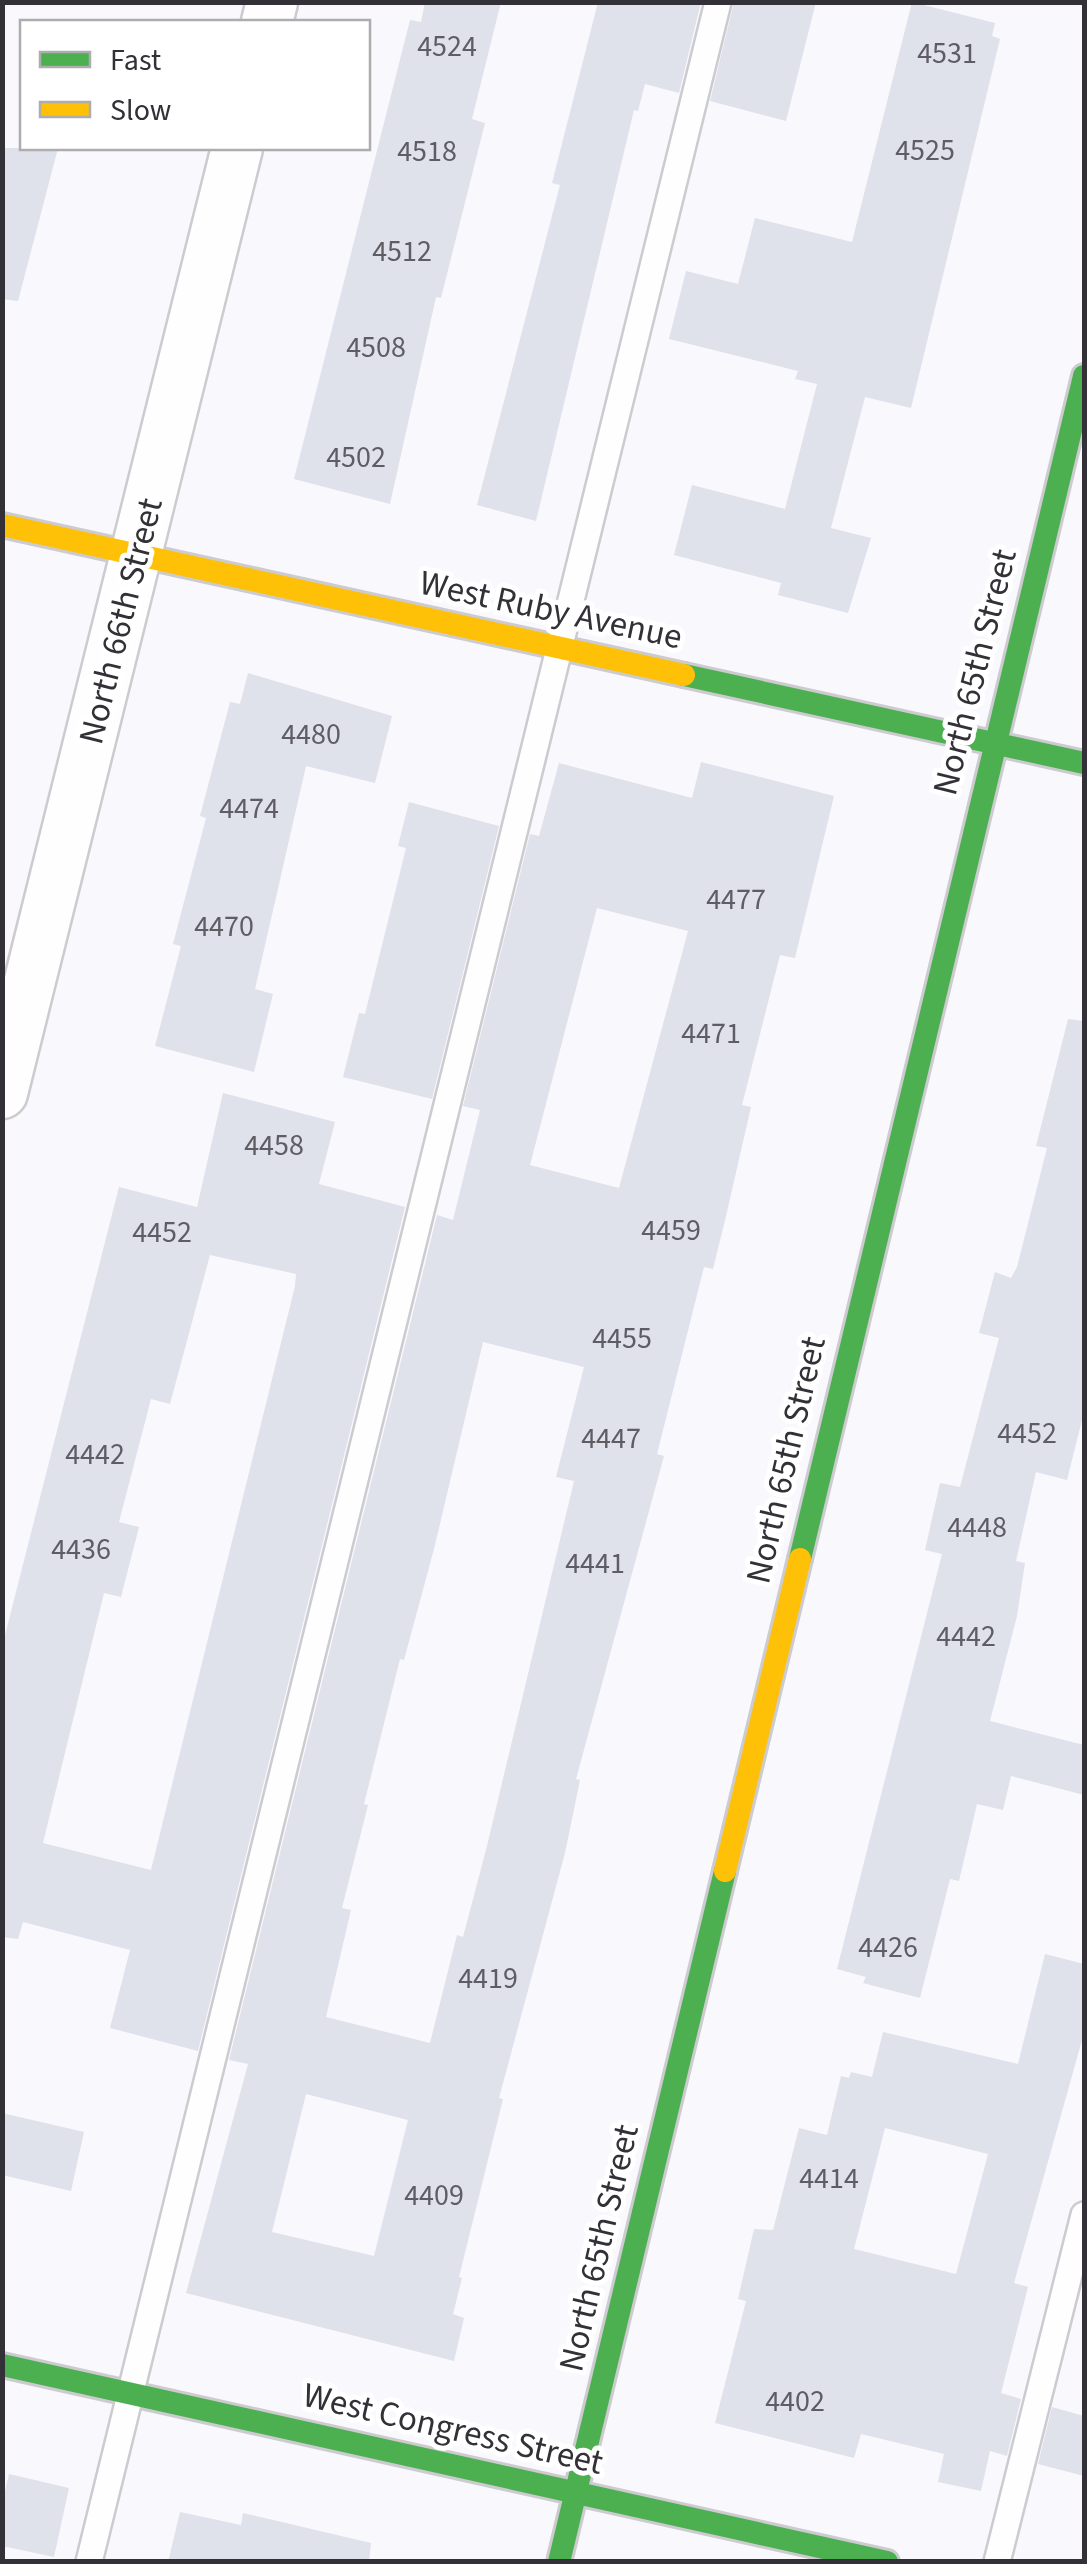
<svg xmlns="http://www.w3.org/2000/svg" width="1087" height="2564" font-family="'Source Sans 3',sans-serif">
  <style>
    .building { fill: #dfe1eb; fill-rule: evenodd }
    .lines { fill: none; stroke-linecap: round; stroke-linejoin: round }
    .lane-casing { stroke: #cccbcf; stroke-width: 30 }
    .street-casing { stroke: #cccbcf; stroke-width: 55 }
    .fast-casing { stroke: #cccbcf; stroke-width: 28 }
    .slow-casing { stroke: #cccbcf; stroke-width: 28 }
    .lane { stroke: #fefeff; stroke-width: 25 }
    .street { stroke: #fefeff; stroke-width: 50 }
    .fast { stroke: #4caf50; stroke-width: 22 }
    .slow { stroke: #ffc107; stroke-width: 22 }
    .labels { text-anchor: middle; dominant-baseline: central; stroke-width: 10; stroke-linejoin: round; paint-order: stroke }
    .number-label { font-size: 30px; fill: #5e5d64 }
    .street-label { font-size: 35px; fill: #333137; stroke: #fff }
  </style>
  <rect width="100%" height="100%" fill="#f9f8fd"/>
  <path class="building" d="M425,2H501L472,119L485,123L441,298L436,297L390,504L294,479L410,20L421,22Z
    M598,2H701L679,93L645,84L638,111L634,110L536,521L477,505L560,185L552,183Z
    M734,2H816L786,121L710,101Z
    M912,2L995,23L992,36L1000,39L911,408L865,397L831,528L871,538L848,613L778,595L781,583L674,555L692,485L785,509L817,384L795,379L798,371L669,339L686,271L738,284L755,218L852,242Z
    M2,148H58L18,301L2,299Z
    M248,673L392,716L375,783L306,766L255,989L273,994L254,1072L155,1046L181,946L173,944L206,818L200,816L230,702L240,704Z
    M701,762L834,796L795,958L780,955L742,1105L751,1107L726,1216L713,1269L704,1267L657,1454L664,1456L576,1779L580,1780L565,1853L499,2098L503,2099L459,2277L462,2278L453,2314L464,2318L454,2361L186,2293L248,2064L229,2060L437,1215L453,1220L480,1110L463,1106L530,834L539,836L559,763L692,798ZM597,908L688,931L619,1188L530,1165ZM483,1342L584,1367L556,1477L574,1481L487,1846L463,1937L457,1935L430,2043L326,2017L351,1910L342,1908L368,1805L364,1804L400,1659L404,1660L434,1549ZM306,2094L408,2120L374,2256L272,2232Z
    M409,802L499,826L432,1099L343,1077L359,1013L365,1014L406,848L398,846Z
    M1068,1019L1084,1021V1412L1067,1480L1036,1472L1016,1561L1025,1563L1017,1616L990,1721L1084,1745V1795L1011,1776L1003,1810L977,1804L959,1881L950,1879L920,1998L863,1983L866,1977L837,1969L942,1554L925,1550L940,1483L960,1487L999,1338L979,1333L995,1272L1011,1278L1017,1267L1047,1148L1036,1146Z
    M223,1093L335,1122L319,1184L405,1207L198,2051L110,2028L130,1950L23,1922L18,1939L2,1937V1647L119,1187L197,1207ZM210,1255L296,1274L295,1286L151,1870L43,1843L104,1593L121,1597L139,1527L119,1522L151,1399L170,1404Z
    M1045,1954L1084,1964V2033L1014,2283L1028,2287L1001,2393L1021,2399L1007,2456L990,2451L981,2491L938,2482L944,2454L861,2434L854,2458L715,2423L746,2301L738,2299L754,2229L773,2230L799,2128L827,2135L841,2076L849,2078L851,2072L872,2077L883,2032L1018,2064ZM885,2128L988,2154L956,2274L854,2249Z
    M2,2113L84,2132L71,2191L2,2175Z
    M1052,2407L1084,2416V2476L1038,2464Z
    M9,2474L69,2488L54,2557L2,2546V2504Z
    M180,2512L241,2525L243,2513L371,2543L369,2562H168Z"/>
  <g class="lines">
    <defs>
      <path id="lane" d="M89,2562L718,2
        M997,2562L1084,2215"/>
      <path id="street" d="M267,22L272,2
        M2,1093L237,148"/>
      <path id="fast" d="M684,675L1084,763
        M800,1559L1084,376
        M2,2365L887,2562
        M559,2562L725,1871"/>
      <path id="slow" d="M2,525L684,675
        M725,1871L800,1559"/>
    </defs>
    <use href="#lane" class="lane-casing"/>
    <use href="#street" class="street-casing"/>
    <use href="#fast" class="fast-casing"/>
    <use href="#slow" class="slow-casing"/>
    <use href="#lane" class="lane"/>
    <use href="#street" class="street"/>
    <use href="#fast" class="fast"/>
    <use href="#slow" class="slow"/>
  </g>
  <g class="labels">
    <g class="number-label">
      <text x="447" y="46">4524</text>
      <text x="947" y="53">4531</text>
      <text x="925" y="150">4525</text>
      <text x="427" y="151">4518</text>
      <text x="402" y="251">4512</text>
      <text x="376" y="347">4508</text>
      <text x="356" y="457">4502</text>
      <text x="311" y="734">4480</text>
      <text x="249" y="808">4474</text>
      <text x="736" y="899">4477</text>
      <text x="224" y="926">4470</text>
      <text x="711" y="1033">4471</text>
      <text x="274" y="1145">4458</text>
      <text x="671" y="1230">4459</text>
      <text x="162" y="1232">4452</text>
      <text x="622" y="1338">4455</text>
      <text x="1027" y="1433">4452</text>
      <text x="611" y="1438">4447</text>
      <text x="95" y="1454">4442</text>
      <text x="977" y="1527">4448</text>
      <text x="81" y="1549">4436</text>
      <text x="595" y="1563">4441</text>
      <text x="966" y="1636">4442</text>
      <text x="888" y="1947">4426</text>
      <text x="488" y="1978">4419</text>
      <text x="829" y="2178">4414</text>
      <text x="434" y="2195">4409</text>
      <text x="795" y="2401">4402</text>
    </g>
    <g class="street-label">
      <text transform="translate(551 610) rotate(12)">West Ruby Avenue</text>
      <text transform="translate(121 621) rotate(-76)">North 66th Street</text>
      <text transform="translate(975 672) rotate(-76)">North 65th Street</text>
      <text transform="translate(786 1460) rotate(-77)">North 65th Street</text>
      <text transform="translate(599 2248) rotate(-77)">North 65th Street</text>
      <text transform="translate(453 2429) rotate(13)">West Congress Street</text>
    </g>
  </g>
  <rect width="1087" height="2564" fill="none" stroke="#333137" stroke-width="10"/>
  <rect x="20" y="20" width="350" height="130" fill="#ffffff" stroke="#adadaf" stroke-width="2.5"/>
  <rect x="40" y="52" width="50" height="15" fill="#4caf50" stroke="#adadaf" stroke-width="2.5"/>
  <text x="110" y="70" font-size="30" fill="#333137">Fast</text>
  <rect x="40" y="102" width="50" height="15" fill="#ffc107" stroke="#adadaf" stroke-width="2.5"/>
  <text x="110" y="120" font-size="30" fill="#333137">Slow</text>
</svg>
